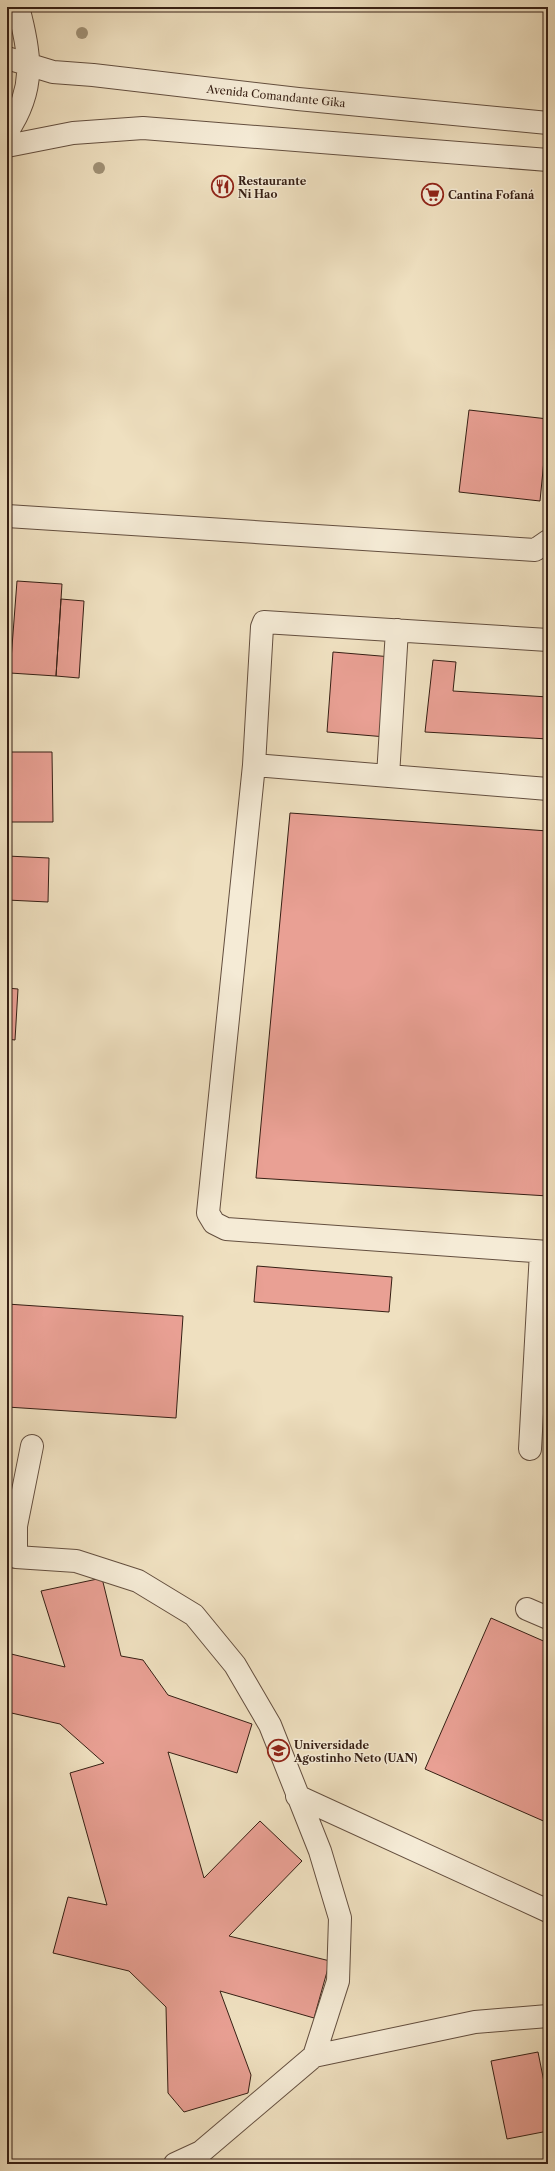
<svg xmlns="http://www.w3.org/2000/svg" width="555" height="2171" font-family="'Libre Caslon Text',serif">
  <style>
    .building { fill: #e9a094; stroke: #361f14 }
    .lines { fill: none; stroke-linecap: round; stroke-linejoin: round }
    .minor-casing { stroke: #644f3f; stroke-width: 24 }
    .minor { stroke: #f5ebd6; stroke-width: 22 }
    .tree { fill: #a09176 }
    .labels { text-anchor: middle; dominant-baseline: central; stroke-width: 3; stroke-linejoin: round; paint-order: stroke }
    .street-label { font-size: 11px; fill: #361f14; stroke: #f5ebd6 }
    .poi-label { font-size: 11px; font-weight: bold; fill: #361f14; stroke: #f5ebd6; text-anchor: start }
  </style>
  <rect width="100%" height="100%" fill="#efe0c0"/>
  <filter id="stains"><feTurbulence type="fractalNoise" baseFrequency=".005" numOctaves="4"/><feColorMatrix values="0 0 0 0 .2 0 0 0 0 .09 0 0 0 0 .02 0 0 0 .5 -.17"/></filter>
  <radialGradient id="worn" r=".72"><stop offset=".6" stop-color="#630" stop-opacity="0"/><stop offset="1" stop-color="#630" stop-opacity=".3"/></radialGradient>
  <path class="building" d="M469,410L548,419L540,501L459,492Z
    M17,581L62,584L56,676L10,673Z
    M61,599L84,601L79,678L56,676Z
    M333,652L392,657L386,737L327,732Z
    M433,660L456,662L453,691L548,697V739L425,732Z
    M7,752H52L53,822H7Z
    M290,813L548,831V1196L256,1178Z
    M7,856L49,858L48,902L7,900Z
    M7,988L18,989L15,1040L7,1039Z
    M257,1266L392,1277L389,1312L254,1302Z
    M7,1304L183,1316L176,1418L7,1407Z
    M102,1578L121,1656L143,1660L168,1695L252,1724L237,1773L168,1752L204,1878L260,1821L302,1861L229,1936L330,1961L314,2018L220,1991L251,2075L248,2093L184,2112L168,2093L166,2007L129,1971L53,1953L68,1897L107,1905L70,1773L104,1763L60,1724L7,1712V1653L65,1667L41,1591Z
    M491,1618L548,1643V1823L425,1769Z
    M538,2052L545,2087L548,2086V2131L507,2139L491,2061Z"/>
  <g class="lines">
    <defs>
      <path id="minor" d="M7,58L53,72L93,75L298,99L548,123
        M7,132C36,89 31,55 18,7
        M7,146L73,133L143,128L548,160
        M7,516L535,550L548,541
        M254,765L262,627L264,622L548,640
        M388,776L397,630
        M548,789L254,765L208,1213L214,1223L226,1229L548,1252
        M32,1446L16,1526V1557L76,1561L138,1581L194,1615L235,1665L270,1725L320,1851L340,1918L338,1981L314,2056L201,2152L175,2164
        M530,1449L541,1252
        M527,1609L548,1618
        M297,1796L548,1911
        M314,2056L475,2022L548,2016"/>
    </defs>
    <use href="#minor" class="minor-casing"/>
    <use href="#minor" class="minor"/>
  </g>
  <g class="tree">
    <circle cx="82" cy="33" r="6"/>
    <circle cx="99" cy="168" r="6"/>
  </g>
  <defs>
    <symbol id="restaurant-ring" viewBox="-11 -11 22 22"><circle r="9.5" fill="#f5ebd6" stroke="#8f2418" stroke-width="1.5"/><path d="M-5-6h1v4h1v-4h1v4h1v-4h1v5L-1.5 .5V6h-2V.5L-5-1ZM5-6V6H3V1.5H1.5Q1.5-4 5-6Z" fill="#8f2418"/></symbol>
    <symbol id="supermarket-ring" viewBox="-11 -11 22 22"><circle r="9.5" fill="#f5ebd6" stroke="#8f2418" stroke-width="1.5"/><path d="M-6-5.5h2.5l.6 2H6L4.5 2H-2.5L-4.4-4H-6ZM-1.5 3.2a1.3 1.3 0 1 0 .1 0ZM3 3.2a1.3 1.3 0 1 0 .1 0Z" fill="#8f2418"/></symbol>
    <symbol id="university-ring" viewBox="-11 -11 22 22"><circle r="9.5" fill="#f5ebd6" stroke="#8f2418" stroke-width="1.5"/><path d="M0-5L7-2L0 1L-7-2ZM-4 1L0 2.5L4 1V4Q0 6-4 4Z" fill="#8f2418"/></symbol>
  </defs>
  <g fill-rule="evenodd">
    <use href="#restaurant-ring" x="210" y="174" width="25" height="25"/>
    <use href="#supermarket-ring" x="420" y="182" width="25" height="25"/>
    <use href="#university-ring" x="266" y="1738" width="25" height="25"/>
  </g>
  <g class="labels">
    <g class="street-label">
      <text transform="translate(276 96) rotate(6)">Avenida Comandante Gika</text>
    </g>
    <g class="poi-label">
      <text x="238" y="181">Restaurante<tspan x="238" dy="13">Ni Hao</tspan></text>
      <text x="448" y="195">Cantina Fofaná</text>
      <text x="294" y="1745">Universidade<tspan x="294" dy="13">Agostinho Neto (UAN)</tspan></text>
    </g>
  </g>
  <rect width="555" height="2171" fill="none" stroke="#efe0c0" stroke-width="24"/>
  <rect x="8" y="8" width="539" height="2155" fill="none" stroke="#361f14" stroke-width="2"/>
  <rect x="12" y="12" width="531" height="2147" fill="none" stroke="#361f14"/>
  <rect width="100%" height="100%" filter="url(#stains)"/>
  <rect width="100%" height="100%" fill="url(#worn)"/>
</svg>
